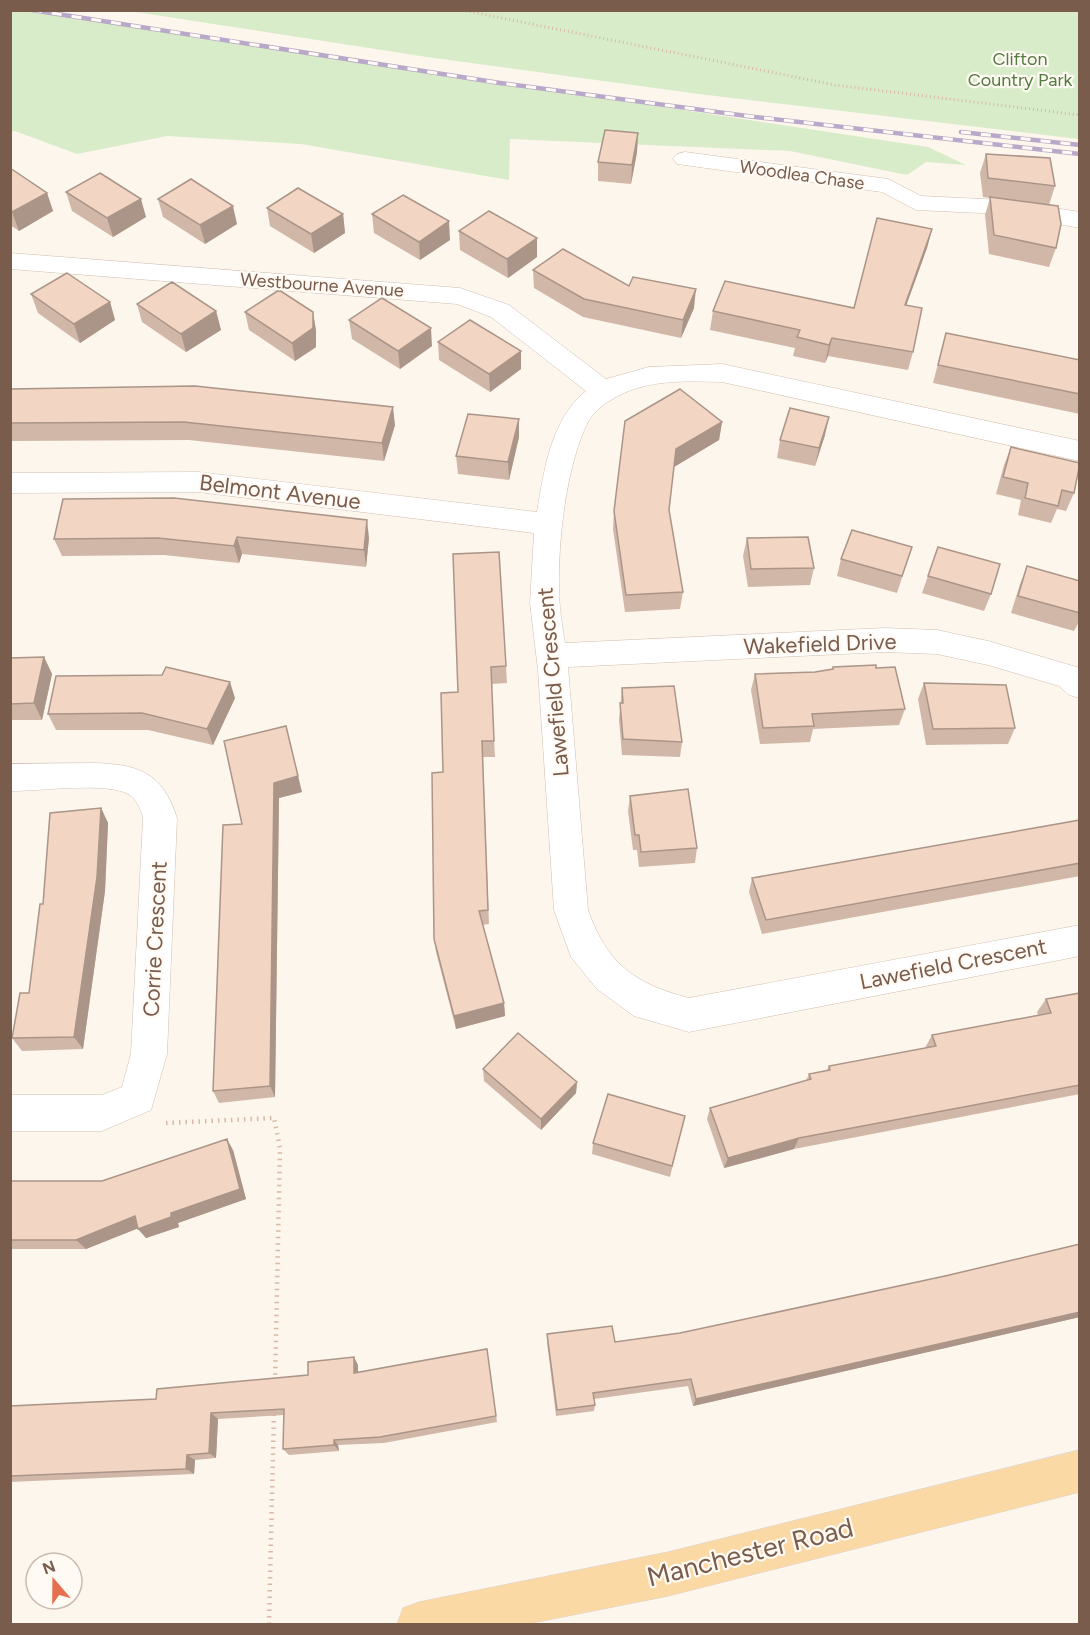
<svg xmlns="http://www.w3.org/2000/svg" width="1090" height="1635" font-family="Figtree,sans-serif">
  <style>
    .green { fill: #d8ecc9 }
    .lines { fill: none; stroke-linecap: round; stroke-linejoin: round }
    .minor-casing { stroke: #d1beb0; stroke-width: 1 }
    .major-casing { stroke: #dad1cd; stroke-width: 1 }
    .path-far1 { stroke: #d9b8a5; stroke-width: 3; stroke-dasharray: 1 3; stroke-linecap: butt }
    .path { stroke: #d9b8a5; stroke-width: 4.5; stroke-dasharray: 1.5 5; stroke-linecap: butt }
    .minor { fill: #fff; fill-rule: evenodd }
    .major { fill: #fbd9a5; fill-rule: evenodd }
    .rail-casing { stroke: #b9a8c9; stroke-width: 4.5 }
    .rail { stroke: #fffaf3; stroke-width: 3; stroke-dasharray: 10; stroke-linecap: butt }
    .wall { fill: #d1b7a8 }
    .shaded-wall { fill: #aa9588 }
    .building { fill: #f3d5c3; stroke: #aa9588; stroke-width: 1.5 }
    .labels { text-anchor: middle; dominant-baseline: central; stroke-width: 4.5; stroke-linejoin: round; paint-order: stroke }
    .far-park-label { font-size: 18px; fill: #537a41; stroke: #fffaf3 }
    .far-street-label { font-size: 18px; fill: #7a5c4d; stroke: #fffaf3 }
    .street-label { font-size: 22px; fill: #7a5c4d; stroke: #fffaf3 }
    .near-street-label { font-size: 27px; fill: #7a5c4d; stroke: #fffaf3 }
  </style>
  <rect width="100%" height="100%" fill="#fdf6ec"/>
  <path class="green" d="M22,10L928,147L966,165L926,162L907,175L790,151L510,139L509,180L301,144L167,136L77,154L15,131L11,132V11Z
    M129,11H1079V139L699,94L427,57Z"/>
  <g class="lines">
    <defs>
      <path id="minor" d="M685,152L888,179L921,196L1003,200L1080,212V228L1003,214L916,210L882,192L677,164L673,159L677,154Z
        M10,253L460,288L509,305L606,379L649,367L722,364L1080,441V461L722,382C684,381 644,379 611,400C602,405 593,413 588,422C566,466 558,540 559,589C559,607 562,625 565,643L885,628L937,630L988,641L1080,668V698L1069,695L1059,686L988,665L937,654L885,652L568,667L588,910C607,964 635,984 689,998L1080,925V956L689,1032L634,1016L597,989L571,957L554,910L538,670L530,603L534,533L198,492L10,493V473L198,472L537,512C544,470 551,419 586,391L491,317L457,304L10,269Z
        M92,763C137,764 162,771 177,818L167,1054L151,1110L102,1131H10V1095H102L122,1087L131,1054L143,818C141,808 135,796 124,792C98,783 40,791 10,791V764Z"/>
      <path id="major" d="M1080,1450V1492L668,1596L527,1624H397L403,1608L419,1602L668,1552Z"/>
    </defs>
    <use href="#minor" class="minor-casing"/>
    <use href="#major" class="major-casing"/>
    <path class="path-far1" d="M462,10L835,85L1080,115"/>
    <path class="path" d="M166,1123L274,1118L280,1148L275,1383
      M269,1624L274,1411"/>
    <use href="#minor" class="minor"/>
    <use href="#major" class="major"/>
    <defs>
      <path id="rail" d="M32,10L500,83L747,116L1080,154
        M961,132L1080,145"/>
    </defs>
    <use href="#rail" class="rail-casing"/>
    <use href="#rail" class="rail"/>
  </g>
  <path class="wall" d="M638,133L637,152L631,184L598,181V162Z
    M986,154L1055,186L1049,205L1056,248L1049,267L989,254L985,215L990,198L983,197L980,173Z
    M10,168L47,193L53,211L19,231L10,225Z
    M66,192L146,217L113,237L72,211Z
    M158,199L237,224L205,244L163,217Z
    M267,208L343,214L345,233L314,253L270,226Z
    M372,214L450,240L420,260L374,233Z
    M932,229L927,248L906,305L913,352L908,370L828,356L825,363L793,356L795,348L710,330L713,311L854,308Z
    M459,231L537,257L508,278L460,250Z
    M533,270L629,286L694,308L681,338L583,317L534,288Z
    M31,294L110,302L115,320L80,343L38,313Z
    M137,304L216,311L221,330L186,352L142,322Z
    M245,312H313L316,331V347L295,361L249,330Z
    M349,320L432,346L400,369L352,339Z
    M946,333L1080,360V414L933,383Z
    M438,342L521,351V369L490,392L439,360Z
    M10,389L395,425L384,461L189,440L10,441Z
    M722,422L719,440L674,467L669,510L683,592L680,609L625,612L613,529L614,511Z
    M825,435L815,466L777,458L780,440Z
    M519,437L509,480L458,474L456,456Z
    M1011,447L1074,493L1066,511L1057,509L1051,523L1018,515L1021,500L996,494L1004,465Z
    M63,499L369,538L366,567L242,554L239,563L164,555L62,556L54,539Z
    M747,538L814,568L810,585L748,587L743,556Z
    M912,547L897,593L837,576L841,559Z
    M938,547L991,594L984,611L922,593Z
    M499,552L507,683L491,684L495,757H483L489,924L482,925L504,1003L505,1016L456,1029L436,952L434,939L443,772L458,692Z
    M1027,566L1080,581V620L1074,631L1011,613L1020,584Z
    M44,657L52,674L42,720H10V658Z
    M833,667L876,668L905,709L899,725L813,729L810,742L760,744L751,690L755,674L815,672L832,670Z
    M924,683L1015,728L1008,744L926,745L918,699Z
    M622,688L682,742L680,757L622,755L619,720Z
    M235,698L213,745L148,730H56L48,714Z
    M224,741L302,792L279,798L275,1097L219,1103L213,1091L242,824Z
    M630,796L697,848L695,863L639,867L637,850H633L628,811Z
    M101,808L108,823L105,891L83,1049L22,1051L12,1038L29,993L43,904Z
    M1080,820V876L762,934L749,892L752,878Z
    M1080,993V1094L794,1149L724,1168L707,1119L710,1108L806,1081L809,1074L827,1070L829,1066L925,1048L932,1035L1038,1015L1037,1012L1046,999Z
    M483,1069L577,1082L576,1093L541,1130L484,1081Z
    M685,1116L670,1177L592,1154L593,1143Z
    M233,1150L246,1199L178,1223L179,1227L146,1238L138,1228L86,1249H10V1181H102Z
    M1080,1244V1317L693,1406L688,1386L594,1399L595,1405L594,1411L556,1416L547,1342V1334L615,1342L680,1333L945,1276Z
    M487,1349L497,1422L384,1443L338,1445L339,1451L289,1455L283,1449L284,1415L218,1419L216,1458L195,1460L194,1474L10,1482V1406L156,1399L308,1375L358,1365V1373Z"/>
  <path class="shaded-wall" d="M638,133L637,152L631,184L632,165Z
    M47,193L53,211L19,231L12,212Z
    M141,199L146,217L113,237L107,218Z
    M233,206L237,224L205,244L200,225Z
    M343,214L345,233L314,253L311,234Z
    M449,221L450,240L420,260L419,242Z
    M932,229L927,248L900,323L905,305Z
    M537,238V257L508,278L507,259Z
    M696,289L694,308L681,338L683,320Z
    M110,302L115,320L80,343L74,324Z
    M216,311L221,330L186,352L181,334Z
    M313,312L316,331V347L295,361L292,343Z
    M431,328L432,346L400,369L398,351Z
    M832,338L828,356L825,363L829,345Z
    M521,351V369L490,392L489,374Z
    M393,407L395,425L384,461L382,443Z
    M829,417L825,435L815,466L819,448Z
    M519,419V437L509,480L508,462Z
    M722,422L719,440L674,467L676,449Z
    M367,520L369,538L366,567L364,550Z
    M237,537L242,554L239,563L234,546Z
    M44,657L52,674L42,720L34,703Z
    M230,682L235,698L213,745L207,729Z
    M286,726L302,792L279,798L275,1097L270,1086L274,783Z
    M101,808L108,823L105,891L83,1049L74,1037Z
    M504,1003L505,1016L456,1029L454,1016Z
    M577,1082L576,1093L541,1130V1119Z
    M799,1138L794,1149L724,1168L728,1158Z
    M227,1139L233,1150L246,1199L178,1223L179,1227L146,1238L138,1229L171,1213Z
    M135,1216L144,1226L86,1249L76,1240Z
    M1080,1312V1317L693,1406L696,1399Z
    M354,1357L358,1365V1380L354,1373Z
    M211,1413L218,1419L216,1458L209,1453Z
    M334,1440L338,1445L339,1451L334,1445Z
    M187,1455L195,1460L194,1474L186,1469Z"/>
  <path class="building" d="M605,130L638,133L632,165L598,162Z
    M986,154L1050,158L1055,186L988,178Z
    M10,168L47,193L12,212L10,211Z
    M100,173L141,199L107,218L66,192Z
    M191,179L233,206L200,225L158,199Z
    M298,188L343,214L311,234L267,208Z
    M403,195L449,221L419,242L372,214Z
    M990,197L1058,206L1061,224L1056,248L994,235Z
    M489,211L537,238L507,259L459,231Z
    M877,218L932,229L905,305L922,308L913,352L832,338L829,345L797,337L800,330L713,311L725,281L854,308Z
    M563,249L629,286L633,277L696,289L683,320L584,299L533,270Z
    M67,273L110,302L74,324L31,294Z
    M172,282L216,311L181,334L137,304Z
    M279,290L313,312V328L292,343L245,312Z
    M382,298L431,328L398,351L349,320Z
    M470,320L521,351L489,374L438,342Z
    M946,333L1080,360V394L938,365Z
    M195,386L393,407L382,443L184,422L10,423V389Z
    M680,389L722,422L676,449L669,510L683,592L626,595L614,511L625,421Z
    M790,408L829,417L819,448L780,440Z
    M468,414L519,419L508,462L456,456Z
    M1011,447L1080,463L1074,493L1062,490L1058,506L1025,498L1028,483L1003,477Z
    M174,498L367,520L364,550L237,537L234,546L158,538L54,539L63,499Z
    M852,530L912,547L902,576L841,559Z
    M808,537L814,568L751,569L747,538Z
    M938,547L1000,564L991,594L928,576Z
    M499,552L506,666L491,667L494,741H482L488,910L479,911L504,1003L454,1016L434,939L432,773L443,772L441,693L458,692L453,554Z
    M1027,566L1080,581V613L1018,596Z
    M44,657L34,703L10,704V658Z
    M876,665V668L895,667L905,709L812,714L814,726L763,728L755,674L815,672L833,669V667Z
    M166,667L230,682L207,729L142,713L48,714L56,676L162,675Z
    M924,683L1006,685L1015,728L933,729Z
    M674,686L682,742L623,739L620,703H623L622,688Z
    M286,726L298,776L274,783L270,1086L213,1091L223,825L242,824L224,741Z
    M688,789L697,848L641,852L639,835H635L630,796Z
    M101,808L97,877L74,1037L12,1038L20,993H29L40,904H43L50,813Z
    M1080,820V863L766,920L752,878Z
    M1080,993V1085L799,1138L728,1158L710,1108L811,1079L809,1074L830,1070L829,1066L936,1046L932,1035L1051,1013L1046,999Z
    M518,1033L577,1082L541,1119L483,1069Z
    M608,1094L685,1116L672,1166L593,1143Z
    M227,1139L240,1189L171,1213V1217L138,1229L135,1216L76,1240H10V1181H102Z
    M1080,1244V1312L696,1399L691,1379L593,1393L595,1405L557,1410L547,1334L612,1326L615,1342L680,1333L945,1276Z
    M487,1349L496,1416L380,1437L334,1440V1445L283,1449L284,1409L211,1413L209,1453L187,1455L186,1469L10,1476V1406L156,1399L157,1389L308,1375V1362L354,1357V1373Z"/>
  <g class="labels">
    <g class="far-park-label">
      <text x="1020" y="59">Clifton<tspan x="1020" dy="21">Country Park</tspan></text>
    </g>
    <g class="far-street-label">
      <text transform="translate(802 175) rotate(8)">Woodlea Chase</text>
      <text transform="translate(322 285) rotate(4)">Westbourne Avenue</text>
    </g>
    <g class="street-label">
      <text transform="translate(280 492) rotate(7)">Belmont Avenue</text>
      <text transform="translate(820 644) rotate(-2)">Wakefield Drive</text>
      <text transform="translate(553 682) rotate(-95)">Lawefield Crescent</text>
      <text transform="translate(155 939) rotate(-87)">Corrie Crescent</text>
      <text transform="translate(953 964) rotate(-11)">Lawefield Crescent</text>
    </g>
    <g class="near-street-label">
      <text transform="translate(750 1552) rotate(-14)">Manchester Road</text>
    </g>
  </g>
  <rect width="1090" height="1635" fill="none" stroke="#7a5c4d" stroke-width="24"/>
  <g transform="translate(54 1581) rotate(340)"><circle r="28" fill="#fffaf3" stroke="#cabbb1" stroke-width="1.5"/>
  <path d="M0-4.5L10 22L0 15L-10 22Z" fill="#e76f51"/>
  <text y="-9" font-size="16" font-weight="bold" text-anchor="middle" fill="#7a5c4d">N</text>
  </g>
</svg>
